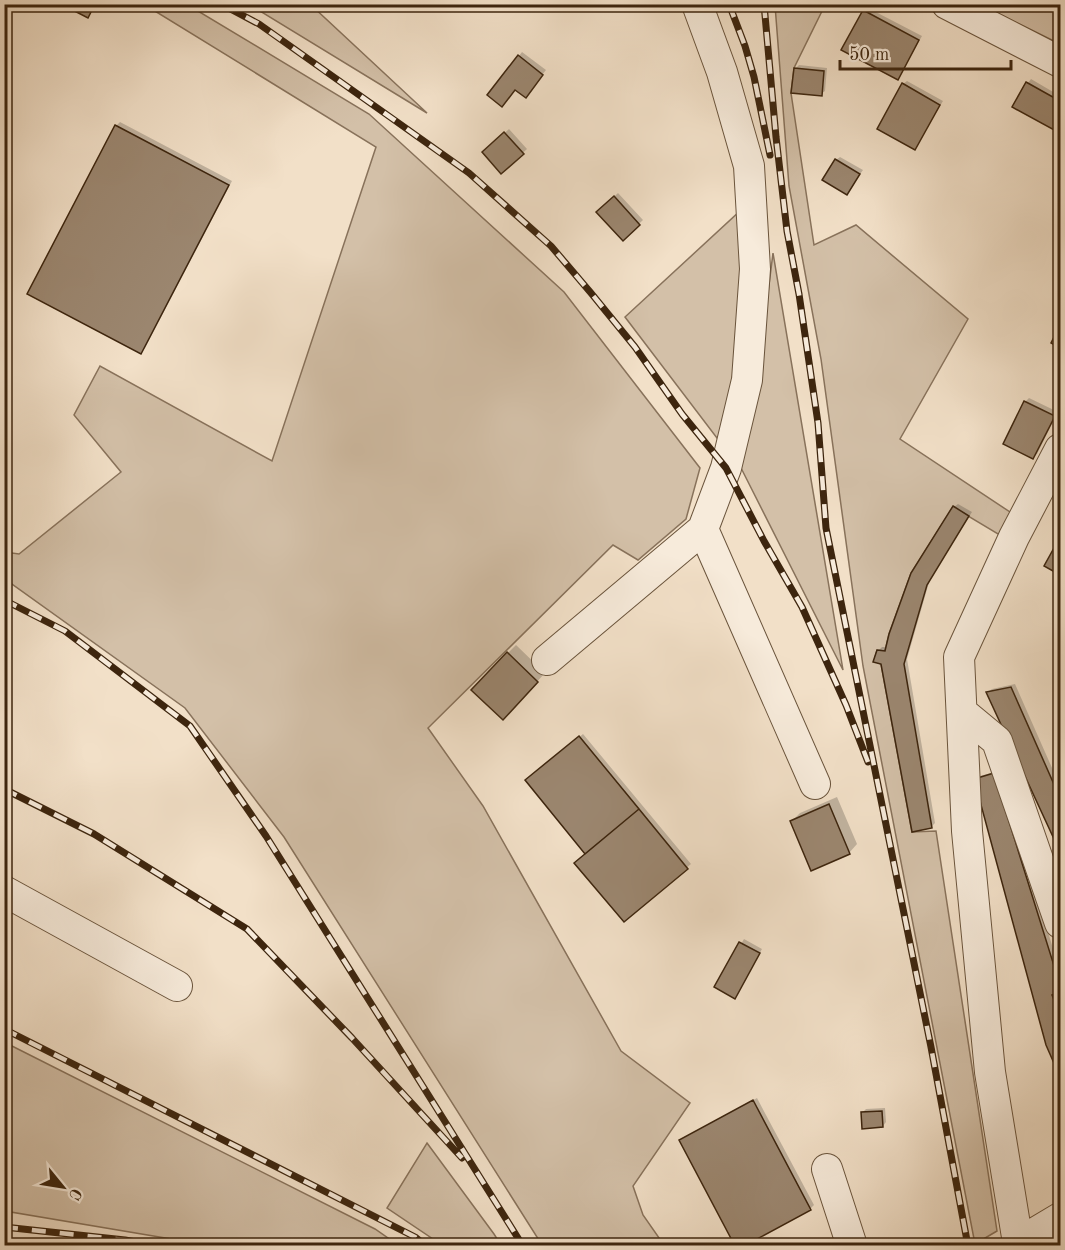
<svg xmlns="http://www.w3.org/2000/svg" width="1065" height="1250" font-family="'Old Standard TT',serif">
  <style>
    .green { fill: #d3c0a8; stroke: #88725b; stroke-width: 1.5 }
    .shadow { fill: #0003 }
    .building { fill: #9b866f; stroke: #3d250e; stroke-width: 1.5 }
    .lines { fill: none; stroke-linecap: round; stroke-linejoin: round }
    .minor-casing { stroke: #6a543c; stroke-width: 32 }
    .minor { stroke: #f7ebdb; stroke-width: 30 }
    .rail-casing { stroke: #3d250e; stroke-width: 7 }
    .rail { stroke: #f7ebdb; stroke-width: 4.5; stroke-dasharray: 14; stroke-linecap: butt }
  </style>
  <rect width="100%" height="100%" fill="#f2e0c8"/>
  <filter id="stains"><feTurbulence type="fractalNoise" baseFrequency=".00333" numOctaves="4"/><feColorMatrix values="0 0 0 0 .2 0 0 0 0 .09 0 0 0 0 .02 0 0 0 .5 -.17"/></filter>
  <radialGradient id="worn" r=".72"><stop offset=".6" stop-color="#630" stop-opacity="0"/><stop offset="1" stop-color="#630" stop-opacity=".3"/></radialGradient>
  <path class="green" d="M145,5H188L369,114L564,292L700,468L686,519L638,560L613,545L428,728L483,806L621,1051L690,1103L633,1186L643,1215L664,1245H542L284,837L185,708L5,579V552L19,554L121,472L74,415L100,366L272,461L376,147Z
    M250,5H311L427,113Z
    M775,5H825L794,68L791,93L814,245L856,225L968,319L900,439L1013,514L1003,537L953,507L911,573L889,634L885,651L877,650L874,661L881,664L912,832L936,831L997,1231L975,1244L863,666L821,359L789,186Z
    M981,5H1060V44Z
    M740,211L743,322L720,442L625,317Z
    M773,253L843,670L737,460L757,381Z
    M4,1042L375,1229L398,1245H207L5,1211Z
    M427,1143L494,1234L501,1245H442L387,1208Z"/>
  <path class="shadow" d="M868,8L922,36L898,78L864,11Z
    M522,52L546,70L529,92L519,56Z
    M799,65L827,68L825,91L821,94L795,69Z
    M1031,79L1060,96V123L1056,129L1028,83Z
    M907,81L943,101L915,148L903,84Z
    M120,122L232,181L145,348L141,352L116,126Z
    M509,129L527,149L502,172L484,152Z
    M840,157L863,170L847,193L836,160Z
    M618,193L643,220L623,239L598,212Z
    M1029,398L1058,412L1037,454L1033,457L1005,443L1025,402Z
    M958,504L972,512L930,579L907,659L935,823L932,826L878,651L882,647H887L954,507Z
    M516,645L545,673L511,710L508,653Z
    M1015,684L1060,786V849L988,692L992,689Z
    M583,734L691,864L624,920L587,853L531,777Z
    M998,771L1060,971V990L1055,992L1060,1004V1073L1048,1044L976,779L980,776Z
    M837,797L857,844L849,853L792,821L800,813Z
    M744,939L762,949L738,993L716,987Z
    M757,1098L814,1205L810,1209L681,1140Z
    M885,1108L886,1122L883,1126L862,1113L866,1109Z"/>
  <path class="building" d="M61,4H95L88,18Z
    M863,10L919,40L898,80L841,50Z
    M518,55L543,75L526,98L515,90L502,107L487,95Z
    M794,68L824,71L822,96L791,93Z
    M1026,82L1060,101V123L1056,131L1012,107Z
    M902,83L940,105L915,150L877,129Z
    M115,125L229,185L141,354L27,294Z
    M504,132L524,154L501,174L482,152Z
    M835,159L860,174L847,195L822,180Z
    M614,196L640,225L623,241L596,212Z
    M1060,325V348L1051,343Z
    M1024,401L1055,416L1033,459L1003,444Z
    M953,506L969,516L927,585L904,664L932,828L912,832L881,664L873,662L877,650L885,651L889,634L911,573Z
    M1060,537V575L1044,566Z
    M507,652L538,682L503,720L471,690Z
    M1011,687L1060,798V852L986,692Z
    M579,736L639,809L585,854L525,780Z
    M994,773L1060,985V992L1052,995L1060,1015V1077L1046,1045L974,779Z
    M829,804L850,854L811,871L790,821Z
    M639,809L688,869L624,922L574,863Z
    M739,942L760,953L735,999L714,987Z
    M753,1100L811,1210L744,1246H735L679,1140Z
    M882,1111L883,1127L862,1129L861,1112Z"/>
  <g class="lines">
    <defs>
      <path id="minor" d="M947,4L1060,62
        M1060,449L1014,537L959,657L967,831L990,1072L1018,1243L1060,1245
        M703,529L815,784
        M547,660L703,529L726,468L747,380L755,269L749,166L722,72L697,4
        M962,712L997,741L1060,923
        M4,891L177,986
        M827,1169L852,1246
        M1018,1243L1060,1218"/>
    </defs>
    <use href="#minor" class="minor-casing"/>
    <use href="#minor" class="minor"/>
    <defs>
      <path id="rail" d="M221,4L259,24L469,173L551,246L591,293L635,347L682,414L726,468L764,541L802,607L846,705L868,762
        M729,4L745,46L754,77L770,155
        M764,4L776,137L787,231L799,294L818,423L826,528L931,1047L968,1246
        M4,600L65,631L190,726L266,836L523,1246
        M4,789L94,834L247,929L352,1038L462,1158
        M4,1029L415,1237L426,1246
        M4,1227L125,1240L156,1246"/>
    </defs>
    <use href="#rail" class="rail-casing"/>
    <use href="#rail" class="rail"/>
  </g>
  <rect width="1065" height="1250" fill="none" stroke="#f2e0c8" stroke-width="24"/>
  <rect x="6" y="6" width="1053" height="1238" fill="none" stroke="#3d250e" stroke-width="3"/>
  <rect x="12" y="12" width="1041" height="1226" fill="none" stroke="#3d250e" stroke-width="1.5"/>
  <g transform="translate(63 1187) rotate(120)" stroke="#f7ebdb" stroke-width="4.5" paint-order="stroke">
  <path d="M0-4.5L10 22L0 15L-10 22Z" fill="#3d250e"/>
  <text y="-9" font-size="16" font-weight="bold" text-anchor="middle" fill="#3d250e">С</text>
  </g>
  <path d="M840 60v9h171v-9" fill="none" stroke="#3d250e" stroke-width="3"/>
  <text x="849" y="60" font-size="18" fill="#3d250e" stroke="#f7ebdb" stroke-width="4.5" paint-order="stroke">50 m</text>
  <rect width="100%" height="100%" filter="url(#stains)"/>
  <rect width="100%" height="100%" fill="url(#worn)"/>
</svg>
